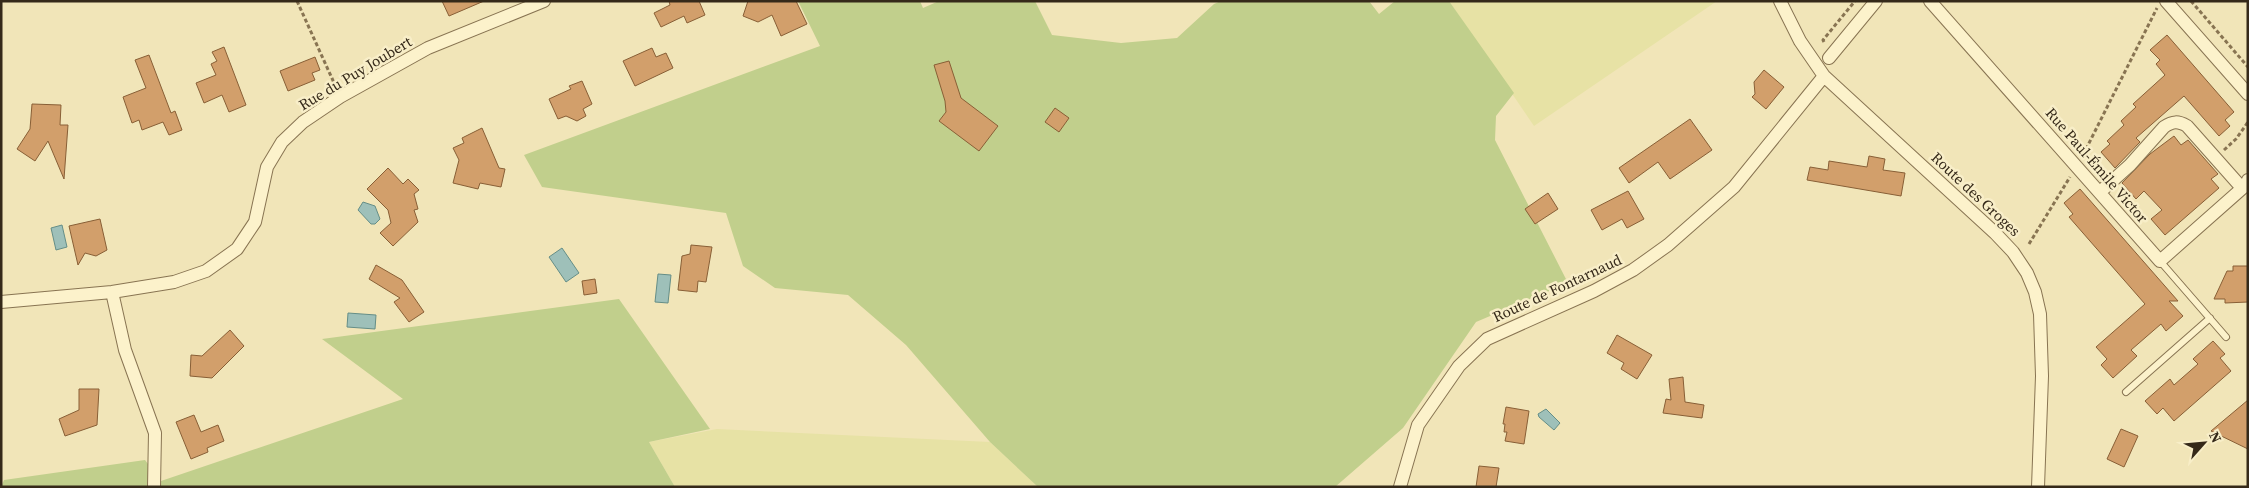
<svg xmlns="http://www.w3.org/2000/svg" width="2249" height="488" font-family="'Source Serif 4',serif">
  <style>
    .farmland { fill: #e7e2a5 }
    .green { fill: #c1cf8c }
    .water { fill: #9ec0b9; stroke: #658e87 }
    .building { fill: #d29f6b; stroke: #885f36 }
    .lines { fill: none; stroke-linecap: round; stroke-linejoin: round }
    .lane-casing { stroke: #887452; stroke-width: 8 }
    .street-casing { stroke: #887452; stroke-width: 14 }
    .path { stroke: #887452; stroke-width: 3; stroke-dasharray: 4 2.5; stroke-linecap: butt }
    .lane { stroke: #fcf2cb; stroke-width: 6 }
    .street { stroke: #fcf2cb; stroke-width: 12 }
    .labels { text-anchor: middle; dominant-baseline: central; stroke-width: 5; stroke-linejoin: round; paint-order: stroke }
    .street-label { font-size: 15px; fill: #352919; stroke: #f8eec8 }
  </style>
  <rect width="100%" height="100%" fill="#f1e5b8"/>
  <path class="farmland" d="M1449,1H1717L1534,126Z
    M717,429L990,442L1038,487H675L649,442Z"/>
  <path class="green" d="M798,1H920L923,8L939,1H1035L1052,35L1121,43L1177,38L1214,4L1221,1H1369L1379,14L1395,1H1449L1514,93L1496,116L1495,140L1568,283L1476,322L1403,428L1335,487H1038L990,442L906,345L848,295L775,288L743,266L726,213L542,187L524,155L820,46Z
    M619,299L710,429L649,442L675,487H1L4,480L145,460L161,481L403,399L322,339Z"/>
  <path class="water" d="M363,202L375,206L380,219L375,224H371L358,210Z
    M62,225L67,247L56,250L51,228Z
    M562,248L579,273L566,282L549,257Z
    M658,274L671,275L668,303L655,302Z
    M348,313L376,315L375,329L347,327Z
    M1546,409L1560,423L1554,430L1539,417L1538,414Z"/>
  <path class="building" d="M442,1H484L449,16Z
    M669,1H699L705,15L687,23L684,16L661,27L654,13L670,5Z
    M748,1H796L807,24L781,36L772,15L758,22L743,16Z
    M2167,35L2234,112L2225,120L2230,126L2219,136L2184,96L2136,138L2140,142L2115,168L2101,152L2110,144L2107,141L2124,125L2121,121L2136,107L2133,104L2165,75L2156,64L2160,60L2150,50Z
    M224,47L246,105L229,112L222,95L204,103L196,83L216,75L211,64L217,61L212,52Z
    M652,48L656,57L666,53L673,68L635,86L623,61Z
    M149,55L171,113L175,111L182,130L169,135L163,122L142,130L139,120L132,123L123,97L146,88L135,60Z
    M315,57L320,70L312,73L315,80L288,91L280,71Z
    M949,61L961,98L998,126L979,151L939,121L946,112L945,101L934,65Z
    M1764,70L1784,87L1766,109L1752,97L1755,94L1754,82Z
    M582,81L592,104L583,109L586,116L577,121L566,116L558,119L549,99L571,89L569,86Z
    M32,104L61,105L60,125H68L64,179L48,141L35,161L17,149L30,129Z
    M1055,108L1069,118L1059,132L1045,122Z
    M1690,119L1712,150L1670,179L1658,162L1629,183L1619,168Z
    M482,128L499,168L505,169L501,187L480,183L478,189L453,183L459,160L453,148L464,143L462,138Z
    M2174,136L2181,145L2188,140L2218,174L2211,179L2219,188L2165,235L2151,219L2162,210L2144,191L2136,199L2122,183L2150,154Z
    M1869,156L1885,159L1883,170L1905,173L1901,196L1807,180L1810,167L1828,170L1829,161L1867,167Z
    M388,168L403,184L408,179L419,190L414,194L418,209L414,210L418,222L393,246L380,233L391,223L388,210L367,189Z
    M2080,189L2178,301H2169L2183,316L2166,331L2161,324L2131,350L2137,356L2113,378L2101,365L2107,359L2096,347L2145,304L2069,217L2073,214L2064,203Z
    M1628,191L1644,219L1627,228L1622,219L1602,230L1591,210Z
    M1548,193L1558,209L1535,224L1525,209Z
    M100,219L107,250L96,256L85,253L78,265L69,226Z
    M691,245L712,247L706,282L698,281L697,292L678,290L682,256L690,254Z
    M376,265L402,280L424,312L409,322L394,302L400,298L369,279Z
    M2233,266H2248V302L2225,303V299H2214L2227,271H2233Z
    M595,279L597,293L584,295L582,281Z
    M230,330L244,346L212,378L190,376L191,355L202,356Z
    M1617,335L1652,355L1637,379L1621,369L1624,363L1607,353Z
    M2213,341L2225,354L2220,358L2231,371L2174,421L2163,408L2157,414L2145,401L2170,379L2174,385L2198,364L2193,359Z
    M1683,377L1685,402L1704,405L1702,418L1663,413L1666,399L1671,400L1669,379Z
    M79,389H99L97,425L65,436L59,419L79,410Z
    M2248,400V449L2211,431Z
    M1506,407L1529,411L1524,444L1505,441L1507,432H1504L1505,424H1503Z
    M194,415L201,432L218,425L224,441L207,448L208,452L191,459L176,422Z
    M2121,429L2138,436L2124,467L2107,459Z
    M1479,466L1499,468L1496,487H1476Z"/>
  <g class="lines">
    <defs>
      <path id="lane" d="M2160,261L2226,337
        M2126,392L2210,318"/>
      <path id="street" d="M1780,1L1800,41L1824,76L1995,233L2013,252L2027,273L2035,292L2040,314L2042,376L2038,487
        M1930,1L2160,261L2246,185L2248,180
        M2166,1L2248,94
        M1829,58L1876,1
        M2100,192L2130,165L2164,127C2173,121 2178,121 2187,126L2242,188
        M112,292L125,350L155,433L154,487
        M1,302L112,292L174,282L206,271L237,249L255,222L267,167L282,142L303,122L340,97L428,48L544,1
        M1400,487L1418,425L1459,366L1487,339L1594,291L1633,270L1668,245L1734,187L1824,76"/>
    </defs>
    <use href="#lane" class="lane-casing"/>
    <use href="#street" class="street-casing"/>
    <path class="path" d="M297,1L335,85
      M2191,1L2248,67
      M1824,42L1823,40L1855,1
      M2224,150L2236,139L2248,122
      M2083,155L2157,8
      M2029,244L2070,177"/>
    <use href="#lane" class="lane"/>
    <use href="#street" class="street"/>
  </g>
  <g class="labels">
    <g class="street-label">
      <text transform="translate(355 73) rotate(-31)">Rue du Puy Joubert</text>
      <text transform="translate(2097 165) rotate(49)">Rue Paul-Émile Victor</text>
      <text transform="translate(1976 194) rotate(43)">Route des Groges</text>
      <text transform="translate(1557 288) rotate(-25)">Route de Fontarnaud</text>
    </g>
  </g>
  <rect width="2249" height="488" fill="none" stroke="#352919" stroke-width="5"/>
  <g transform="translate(2204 443) rotate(63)" stroke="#f8eec8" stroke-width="4" paint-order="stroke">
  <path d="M0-4L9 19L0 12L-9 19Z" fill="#352919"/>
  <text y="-8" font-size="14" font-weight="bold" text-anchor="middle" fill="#352919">N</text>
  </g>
</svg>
